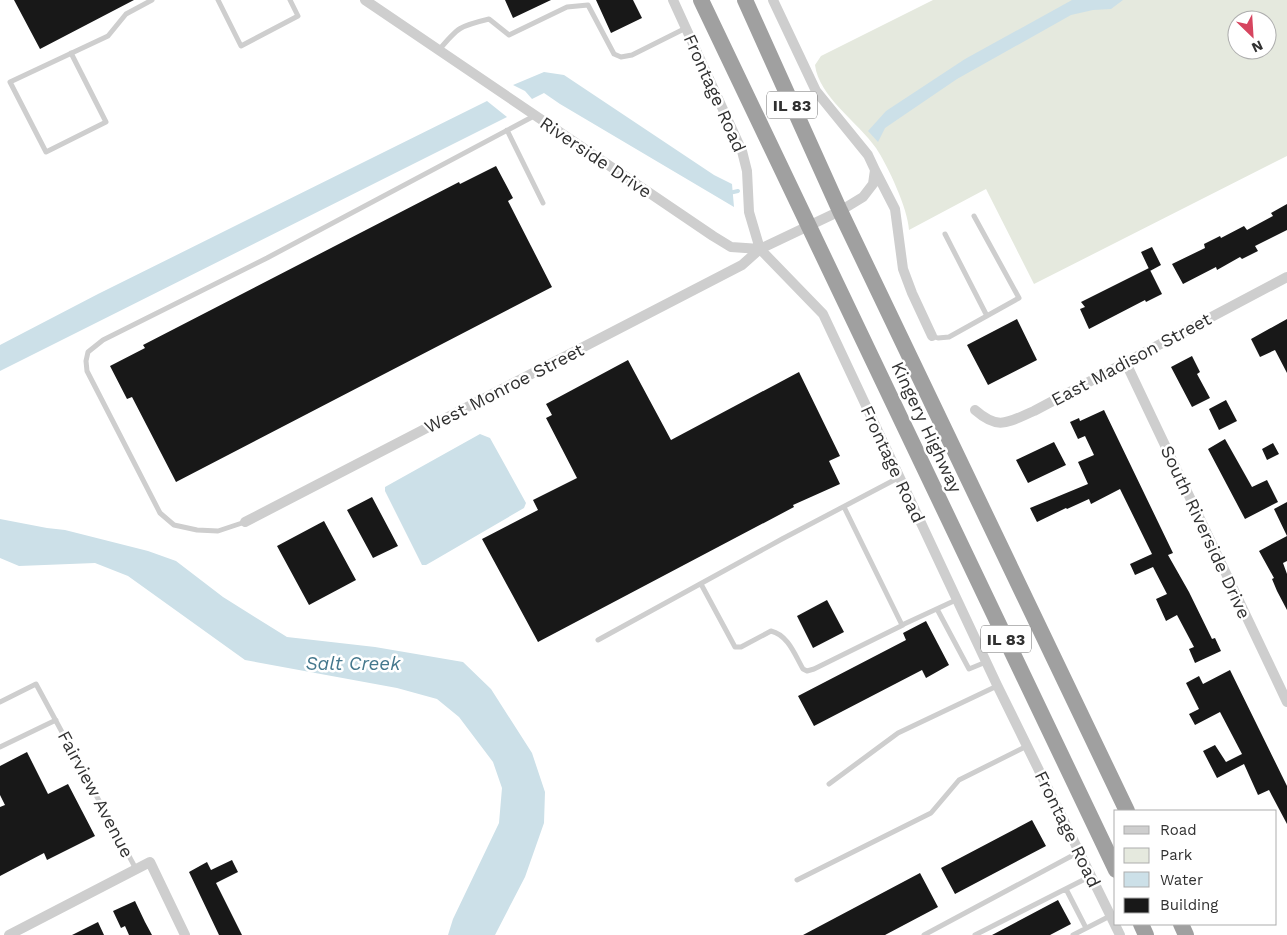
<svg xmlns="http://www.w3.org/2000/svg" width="1287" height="935" font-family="'Work Sans',sans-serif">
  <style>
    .green { fill: #e5e9de; fill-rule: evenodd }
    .water { fill: #cce0e8 }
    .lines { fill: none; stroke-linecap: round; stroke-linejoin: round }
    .stream { stroke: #cce0e8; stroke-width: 4 }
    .building { fill: #181818 }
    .service { stroke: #cecece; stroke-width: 5 }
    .minor { stroke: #cecece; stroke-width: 10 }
    .trunk { stroke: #a0a0a0; stroke-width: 16 }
    .labels { text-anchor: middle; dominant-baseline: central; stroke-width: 5; stroke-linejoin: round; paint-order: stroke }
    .shield { fill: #fff; stroke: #6f6f6f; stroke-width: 1 }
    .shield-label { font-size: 16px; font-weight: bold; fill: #313131 }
    .street-label { font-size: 18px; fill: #313131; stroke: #fff }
    .water-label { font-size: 19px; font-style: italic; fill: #45788d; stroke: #fff }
  </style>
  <rect width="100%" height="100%" fill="#fff"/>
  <path class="green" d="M933,0H1287V156L1034,284L986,189L909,230C908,209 888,166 876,148C858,122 819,97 815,65L821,56ZM1237,20H1267V50H1237Z"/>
  <path class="water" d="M1072,0H1123L1111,9L1093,10L1071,15L957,79L885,128L878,142L868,131L886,111L965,59Z
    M544,72L564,75L714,175L732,184L734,207L560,104L544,93L532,99L525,91L513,85Z
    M487,101L507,117L0,371V345L98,294Z
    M480,434L490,438L526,503L524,508L433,561L426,565H422L385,491V487Z
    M0,519L47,528L65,530L148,551L176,561L223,597L287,637L375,647L463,662L491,689L532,753L545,792L544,823L525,877L495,935H448L453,919L499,823L502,788L493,762L459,717L437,699L397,688L245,660L128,576L95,563L19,566L0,558Z"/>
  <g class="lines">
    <path class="stream" d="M729,193L738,191"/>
  </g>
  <path class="building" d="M14,0H134L40,49Z
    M505,0H551L513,18Z
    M596,0H633L642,18L611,33Z
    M496,166L513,198L508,201L552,287L176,482L132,397L127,399L110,366L145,348L143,345L459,182L460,184Z
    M1287,204V230L1255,246L1258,251L1242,259L1240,257L1217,270L1216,267L1183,284L1172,264L1205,248L1204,244L1220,236L1221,238L1244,226L1247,230L1273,216L1271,213Z
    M1152,247L1161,265L1150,271L1141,252Z
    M1149,268L1162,294L1146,302L1145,300L1089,329L1080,309L1085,307L1081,302Z
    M1017,319L1037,360L988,385L967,345Z
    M1287,319V373L1275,350L1260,357L1251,339Z
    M1192,356L1200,372L1197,374L1210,398L1192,407L1171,367Z
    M628,360L671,440L799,372L840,456L829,461L840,484L793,505L794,507L538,642L482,539L538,510L533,500L577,478L546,418L552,415L546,404Z
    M1226,400L1237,421L1219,430L1209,409Z
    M1104,410L1173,553L1168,555L1189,592L1212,639L1215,638L1221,651L1195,663L1189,649L1194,647L1177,615L1166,621L1156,599L1167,594L1153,567L1135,575L1130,564L1152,554L1120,489L1091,504L1089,499L1067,509L1066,508L1037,522L1030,508L1088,484L1078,462L1094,455L1085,436L1078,439L1070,422L1079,418L1080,421Z
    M1225,439L1252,487L1267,480L1278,502L1245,519L1208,449Z
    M1054,442L1066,465L1028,483L1016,460Z
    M1273,443L1279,454L1267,460L1262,449Z
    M372,497L398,546L373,558L347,510Z
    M1287,502V536L1274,509Z
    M324,521L356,580L309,605L277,546Z
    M1287,536V561L1283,563L1287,574V610L1277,591L1272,579L1274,578L1259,551Z
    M827,600L844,632L813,648L797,616Z
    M926,621L949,665L926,678L922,670L814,726L798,696L906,640L903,633Z
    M1230,670L1287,786V824L1269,790L1258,795L1244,764L1217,778L1203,751L1215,745L1226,762L1242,754L1220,712L1195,725L1189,714L1199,709L1186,683L1199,676L1203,684Z
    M27,752L48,794L68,784L95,836L47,860L44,853L0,876V807L5,805L0,795V766Z
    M1032,820L1046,846L955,894L941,868Z
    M232,860L238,872L216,883L242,935H219L189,872L207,862L211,870Z
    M920,873L938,907L885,935H803Z
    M1058,900L1071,924L1050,935H992Z
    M135,901L145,922L152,935H129L125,926L121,928L113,911Z
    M98,922L104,935H72Z"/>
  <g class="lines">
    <path class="service" d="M218,0L241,46L298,16L290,0
      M439,50C458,27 460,26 489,19L509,35L567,7L588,5L614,54L621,57L632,55L686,28
      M71,53L106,122L46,152L10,82L108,36L126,14L152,0
      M507,130L543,203
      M945,234L987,316
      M932,336L938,338L949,337L1019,298L974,216
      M844,507L902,625L956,600
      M245,522L218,531L197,530L174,525L160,513L87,371L86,361L88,352L103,340L267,258L534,116
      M701,584L735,647H741L771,631C788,635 795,655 803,669L807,671L814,669L903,625
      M937,609L969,669L986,662
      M598,640L782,539L898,478
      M0,702L36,684L136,869
      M0,747L56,720
      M829,784L898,733L997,686
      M797,880L931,813L959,780L1027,746
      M1066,889L1086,928
      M924,935L1079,852
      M975,935L1091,876
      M1073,935L1110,916"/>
    <path class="minor" d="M365,0L713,236L731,247L760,249L840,211L863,197L873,184L875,170L868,155L816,91L773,0
      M673,0L742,151L747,171L749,212L760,249L823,314L997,685L1120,935
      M875,170L895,209L903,269L912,293L932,336
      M1125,361L1287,702
      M975,410C999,431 1008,422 1034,411L1287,277
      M245,522L742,265L760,249
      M9,935L150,862L185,935"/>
    <path class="trunk" d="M701,0L1116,870
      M745,0L840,211L1127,811
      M1141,924L1146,935
      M1181,924L1186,935"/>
  </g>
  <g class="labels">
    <g class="shield">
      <rect x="767" y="91.5" width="50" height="27" rx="4"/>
      <rect x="981" y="625.5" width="50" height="27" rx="4"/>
    </g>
    <g class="shield-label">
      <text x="792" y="105">IL 83</text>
      <text x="1006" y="639">IL 83</text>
    </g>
    <g class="street-label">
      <text transform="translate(715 93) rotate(66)">Frontage Road</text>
      <text transform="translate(596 157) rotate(34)">Riverside Drive</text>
      <text transform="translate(1131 359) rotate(-28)">East Madison Street</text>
      <text transform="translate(504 388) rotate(-27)">West Monroe Street</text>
      <text transform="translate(927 427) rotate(65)">Kingery Highway</text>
      <text transform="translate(893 464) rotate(65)">Frontage Road</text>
      <text transform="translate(1206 532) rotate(65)">South Riverside Drive</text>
      <text transform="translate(96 794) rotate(62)">Fairview Avenue</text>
      <text transform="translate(1068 829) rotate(64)">Frontage Road</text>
    </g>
    <g class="water-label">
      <text x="353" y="663">Salt Creek</text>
    </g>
  </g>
  <rect x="1114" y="810" width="162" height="115" fill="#ffffff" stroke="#adadad"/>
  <rect x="1124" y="826" width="25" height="8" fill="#cecece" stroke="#adadad"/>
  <text x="1160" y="835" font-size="15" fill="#313131">Road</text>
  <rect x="1124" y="848" width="25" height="15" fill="#e5e9de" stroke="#adadad"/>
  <text x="1160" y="860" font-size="15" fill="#313131">Park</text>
  <rect x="1124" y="872" width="25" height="15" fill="#cce0e8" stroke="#adadad"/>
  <text x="1160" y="885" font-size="15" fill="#313131">Water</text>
  <rect x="1124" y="898" width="25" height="15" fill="#181818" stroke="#adadad"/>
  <text x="1160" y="910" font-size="15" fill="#313131">Building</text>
  <g transform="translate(1252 35) rotate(155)"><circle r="24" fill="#ffffff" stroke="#adadad"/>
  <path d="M0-4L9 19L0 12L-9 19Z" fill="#d6455f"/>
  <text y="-8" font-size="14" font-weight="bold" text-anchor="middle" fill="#313131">N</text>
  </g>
</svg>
